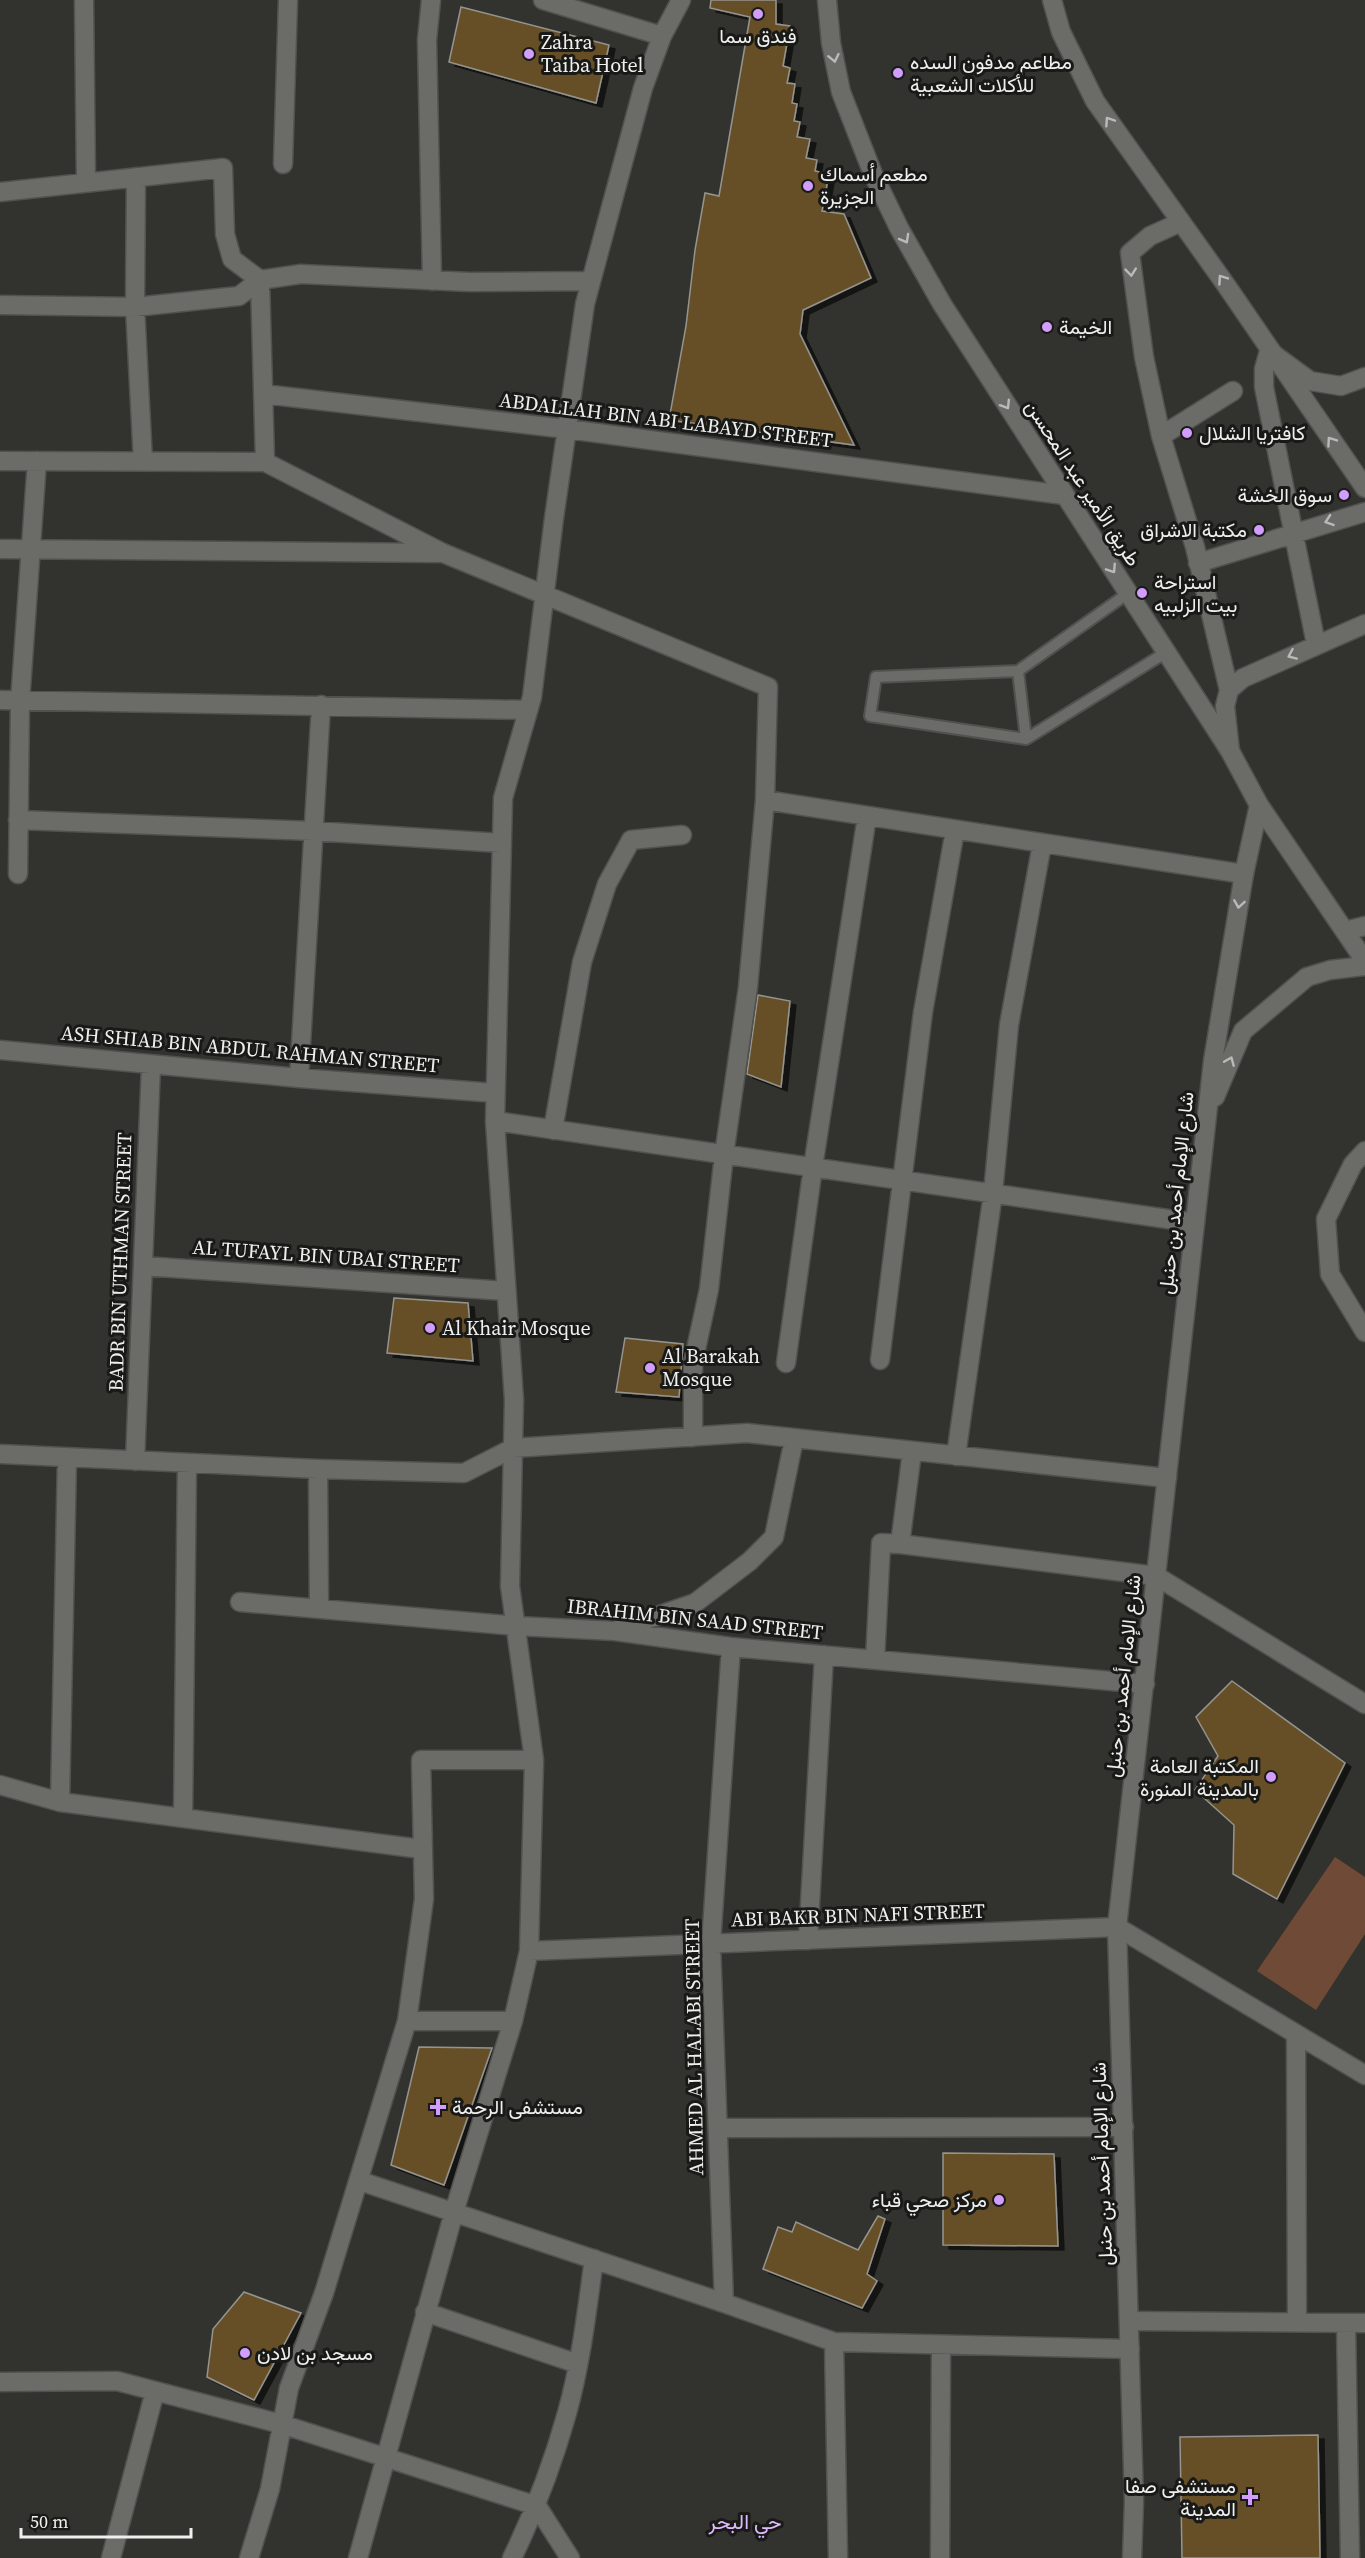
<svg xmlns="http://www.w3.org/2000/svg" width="1365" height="2558" font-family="'Source Serif 4',Vazirmatn,serif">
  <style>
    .green { fill: #6f4a36 }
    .building { fill: #664f25; stroke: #959490; stroke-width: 1.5; filter: url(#shadow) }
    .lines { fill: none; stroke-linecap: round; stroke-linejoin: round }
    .service-casing { stroke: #51524f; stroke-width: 14 }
    .minor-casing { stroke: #51524f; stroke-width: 21 }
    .secondary-casing { stroke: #51524f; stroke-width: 21 }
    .service { stroke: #6b6b68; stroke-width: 10 }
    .minor { stroke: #6b6b68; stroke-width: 18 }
    .secondary { stroke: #6b6b68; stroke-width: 18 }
    .oneway { stroke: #babbb8 }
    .poi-dot { fill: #d29dfd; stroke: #191a18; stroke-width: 2 }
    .labels { text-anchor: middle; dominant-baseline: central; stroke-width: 6; stroke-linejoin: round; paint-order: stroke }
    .poi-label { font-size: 20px; fill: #eff0ee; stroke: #191a18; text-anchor: start }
    .street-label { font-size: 20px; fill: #eff0ee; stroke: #191a18 }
    .neighbourhood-label { font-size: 21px; fill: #debafd; stroke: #191a18 }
  </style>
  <defs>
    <filter id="shadow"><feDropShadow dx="6" dy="4" stdDeviation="0" flood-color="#0009"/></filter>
  </defs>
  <rect width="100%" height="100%" fill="#32322f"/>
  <path class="green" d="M1335,1857L1365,1877V1934L1316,2010L1257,1971Z"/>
  <path class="building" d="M711,0H776V24L790,26L783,66L790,68L787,83L795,84L792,103L797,104L794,121L800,122L797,137L810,139L806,158L817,160L815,171L829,174L822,211L844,214L871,278L803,310L800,334L854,445L669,420L686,326L695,250L705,193L719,196L750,17L710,8Z
    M461,7L609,45L596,103L449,62Z
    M758,995L790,1001L781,1087L747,1074Z
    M394,1298L468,1303L473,1361L387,1353Z
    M625,1338L683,1344L679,1397L616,1392Z
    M1232,1681L1345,1763L1277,1899L1233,1874L1234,1825L1195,1790L1218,1756L1196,1717Z
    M419,2047L492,2048L444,2185L391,2165Z
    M943,2153L1054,2154L1058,2246L943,2245Z
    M878,2216L885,2219L867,2274L877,2281L862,2308L763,2269L778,2227L792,2232L796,2222L858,2250Z
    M244,2292L301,2313L254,2400L207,2377L213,2329Z
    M1318,2435L1320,2558H1182L1180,2437Z"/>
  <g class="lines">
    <defs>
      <path id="service" d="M1127,594L1018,671L876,677L870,716L1026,739L1165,653
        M1018,671L1026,739"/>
      <path id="minor" d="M84,0L86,182
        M431,0L427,40L432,281
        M543,0L662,36
        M283,164L288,0
        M136,177L135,307L143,462
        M0,192L223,168L225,234L232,259L260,280L265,462L443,553L768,687L765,800L748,987L724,1155L709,1289L693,1363V1437
        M1181,222L1150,236L1130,253L1144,357L1161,436L1195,547L1229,690
        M0,305L135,307L239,296L260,280L301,274L469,282L591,281
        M263,394L567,429L1064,495
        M1161,436L1233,391
        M0,461L265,462
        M0,549L439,553
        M1198,563L1365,512
        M1316,644L1264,387V369L1269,351L1310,381L1341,386L1365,377
        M0,700L528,710
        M1230,751L1225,706L1229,690L1243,678L1365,624
        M765,800L1244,874
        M18,820L314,831L501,843
        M18,874L20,702L37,461
        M1345,931L1365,926
        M0,1050L299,1078L495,1093
        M299,1078L321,705
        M495,1121L1195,1223
        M553,1130L582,962L607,884L631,840L682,835
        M1365,1151L1353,1164L1326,1219L1330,1274L1365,1332
        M143,1266L506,1291
        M880,1360L923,1012L955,830
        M786,1363L813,1167L867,816
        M0,1454L318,1469L464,1473L513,1448L747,1433L1167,1478
        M956,1456L993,1193L1009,1025L1042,844
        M135,1461L151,1065
        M318,1469L319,1609
        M900,1544L1156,1576L1365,1704
        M240,1602L517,1626L615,1631L731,1647L1145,1684
        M619,1629L695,1603L750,1561L774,1537L794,1439
        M875,1660L881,1543L900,1544L912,1452
        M0,1785L60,1802L421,1849
        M60,1802L67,1458
        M183,1818L187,1463
        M808,1940L824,1655
        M529,1951L1117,1927L1365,2075
        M407,2021H513
        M1296,2034L1297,2322
        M718,2128L1124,2127
        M360,2181L724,2303L834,2342L1130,2349
        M724,2303L711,1944L731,1647
        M425,2312L578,2364
        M1130,2321L1365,2323
        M1346,2323L1350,2558
        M834,2342L838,2558
        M0,2382L117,2381L281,2424L537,2506L570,2558
        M111,2558L155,2391
        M249,2558L270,2489L289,2388L324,2293L407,2021L424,1899L421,1760H534
        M358,2558L454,2212L513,2021L529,1951L534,1760L510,1586L514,1400L495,1121L503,798L532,697L554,518L585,304L643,88L662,36L681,0
        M512,2558C535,2511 553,2463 567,2413C581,2363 587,2310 594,2259
        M940,2558L941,2345"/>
      <path id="secondary" d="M827,0L831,43L841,92L873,174L899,228L942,304L1230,751L1259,805L1365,961
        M1052,0L1061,32L1095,101L1226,285L1365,488
        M1215,1097L1243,1031L1307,977L1330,970L1365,966
        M1132,2558L1134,2501L1117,1927L1213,1061L1244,874L1259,805"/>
    </defs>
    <use href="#service" class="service-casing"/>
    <use href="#minor" class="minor-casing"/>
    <use href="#secondary" class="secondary-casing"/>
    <use href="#service" class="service"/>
    <use href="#minor" class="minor"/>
    <use href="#secondary" class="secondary"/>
  </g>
  <defs><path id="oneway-chevron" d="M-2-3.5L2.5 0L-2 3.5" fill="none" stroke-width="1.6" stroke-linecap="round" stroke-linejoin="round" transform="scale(1.5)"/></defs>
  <g class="oneway">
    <use href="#oneway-chevron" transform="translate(834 58) rotate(78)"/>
    <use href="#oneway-chevron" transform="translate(1109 121) rotate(-124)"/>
    <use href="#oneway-chevron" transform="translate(905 239) rotate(61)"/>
    <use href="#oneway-chevron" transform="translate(1131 272) rotate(84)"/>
    <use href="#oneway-chevron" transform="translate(1222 279) rotate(-125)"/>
    <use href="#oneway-chevron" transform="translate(1006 405) rotate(58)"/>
    <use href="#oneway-chevron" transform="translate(1331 441) rotate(-125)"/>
    <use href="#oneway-chevron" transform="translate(1329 521) rotate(161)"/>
    <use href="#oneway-chevron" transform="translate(1112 569) rotate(57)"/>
    <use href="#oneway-chevron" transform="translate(1292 655) rotate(156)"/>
    <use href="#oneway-chevron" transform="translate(1239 904) rotate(99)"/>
    <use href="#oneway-chevron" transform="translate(1230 1061) rotate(-67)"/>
  </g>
  <g class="poi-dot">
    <circle cx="758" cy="14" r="6"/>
    <circle cx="529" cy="54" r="6"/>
    <circle cx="898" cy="73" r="6"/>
    <circle cx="808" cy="186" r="6"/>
    <circle cx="1047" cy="327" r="6"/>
    <circle cx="1187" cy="433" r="6"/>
    <circle cx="1344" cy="495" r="6"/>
    <circle cx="1259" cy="530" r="6"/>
    <circle cx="1142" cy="593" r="6"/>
    <circle cx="430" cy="1328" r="6"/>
    <circle cx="650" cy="1368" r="6"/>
    <circle cx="1271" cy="1777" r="6"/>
    <path d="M435 2098h6v6h6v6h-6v6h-6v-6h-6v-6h6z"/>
    <circle cx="999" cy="2200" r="6"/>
    <circle cx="245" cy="2353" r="6"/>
    <path d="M1247 2488h6v6h6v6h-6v6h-6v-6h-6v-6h6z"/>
  </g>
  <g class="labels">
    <g class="poi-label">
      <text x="758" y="36" text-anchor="middle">فندق سما</text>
      <text x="541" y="42">Zahra<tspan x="541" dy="23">Taiba Hotel</tspan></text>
      <text x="910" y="62">مطاعم مدفون السده<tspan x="910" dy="23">للأكلات الشعبية</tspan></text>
      <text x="820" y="174">مطعم أسماك<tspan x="820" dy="23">الجزيرة</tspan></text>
      <text x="1059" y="327">الخيمة</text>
      <text x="1199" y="433">كافتريا الشلال</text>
      <text x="1332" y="495" text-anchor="end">سوق الخشة</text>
      <text x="1247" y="530" text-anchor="end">مكتبة الاشراق</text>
      <text x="1154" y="582">استراحة<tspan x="1154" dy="23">بيت الزلبيه</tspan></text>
      <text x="442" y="1328">Al Khair Mosque</text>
      <text x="662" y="1356">Al Barakah<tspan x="662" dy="23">Mosque</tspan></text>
      <text x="1259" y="1766" text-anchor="end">المكتبة العامة<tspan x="1259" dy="23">بالمدينة المنورة</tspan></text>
      <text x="452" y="2107">مستشفى الرحمة</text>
      <text x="987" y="2200" text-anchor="end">مركز صحي قباء</text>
      <text x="257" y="2353">مسجد بن لادن</text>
      <text x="1236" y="2486" text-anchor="end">مستشفی صفا<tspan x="1236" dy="23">المدینة</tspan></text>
    </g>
    <g class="street-label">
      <text transform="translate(666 420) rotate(7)">ABDALLAH BIN ABI LABAYD STREET</text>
      <text transform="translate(1083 483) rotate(57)">طريق الأمير عبد المحسن</text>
      <text transform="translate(250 1049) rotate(5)">ASH SHIAB BIN ABDUL RAHMAN STREET</text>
      <text transform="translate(1176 1193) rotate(-84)">شارع الإمام أحمد بن حنبل</text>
      <text transform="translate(326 1256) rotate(4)">AL TUFAYL BIN UBAI STREET</text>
      <text transform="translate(120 1262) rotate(-88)">BADR BIN UTHMAN STREET</text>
      <text transform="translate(695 1619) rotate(6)">IBRAHIM BIN SAAD STREET</text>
      <text transform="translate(1123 1676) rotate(-84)">شارع الإمام أحمد بن حنبل</text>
      <text transform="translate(858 1915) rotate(-2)">ABI BAKR BIN NAFI STREET</text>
      <text transform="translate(694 2047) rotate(-91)">AHMED AL HALABI STREET</text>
      <text transform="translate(1102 2164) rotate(-92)">شارع الإمام أحمد بن حنبل</text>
    </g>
    <g class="neighbourhood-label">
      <text x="745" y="2521">حي البحر</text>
    </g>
  </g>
  <path d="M21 2528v9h170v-9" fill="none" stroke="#eff0ee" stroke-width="3"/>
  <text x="30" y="2528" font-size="18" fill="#eff0ee" stroke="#191a18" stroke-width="4.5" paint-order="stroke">50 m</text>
</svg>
